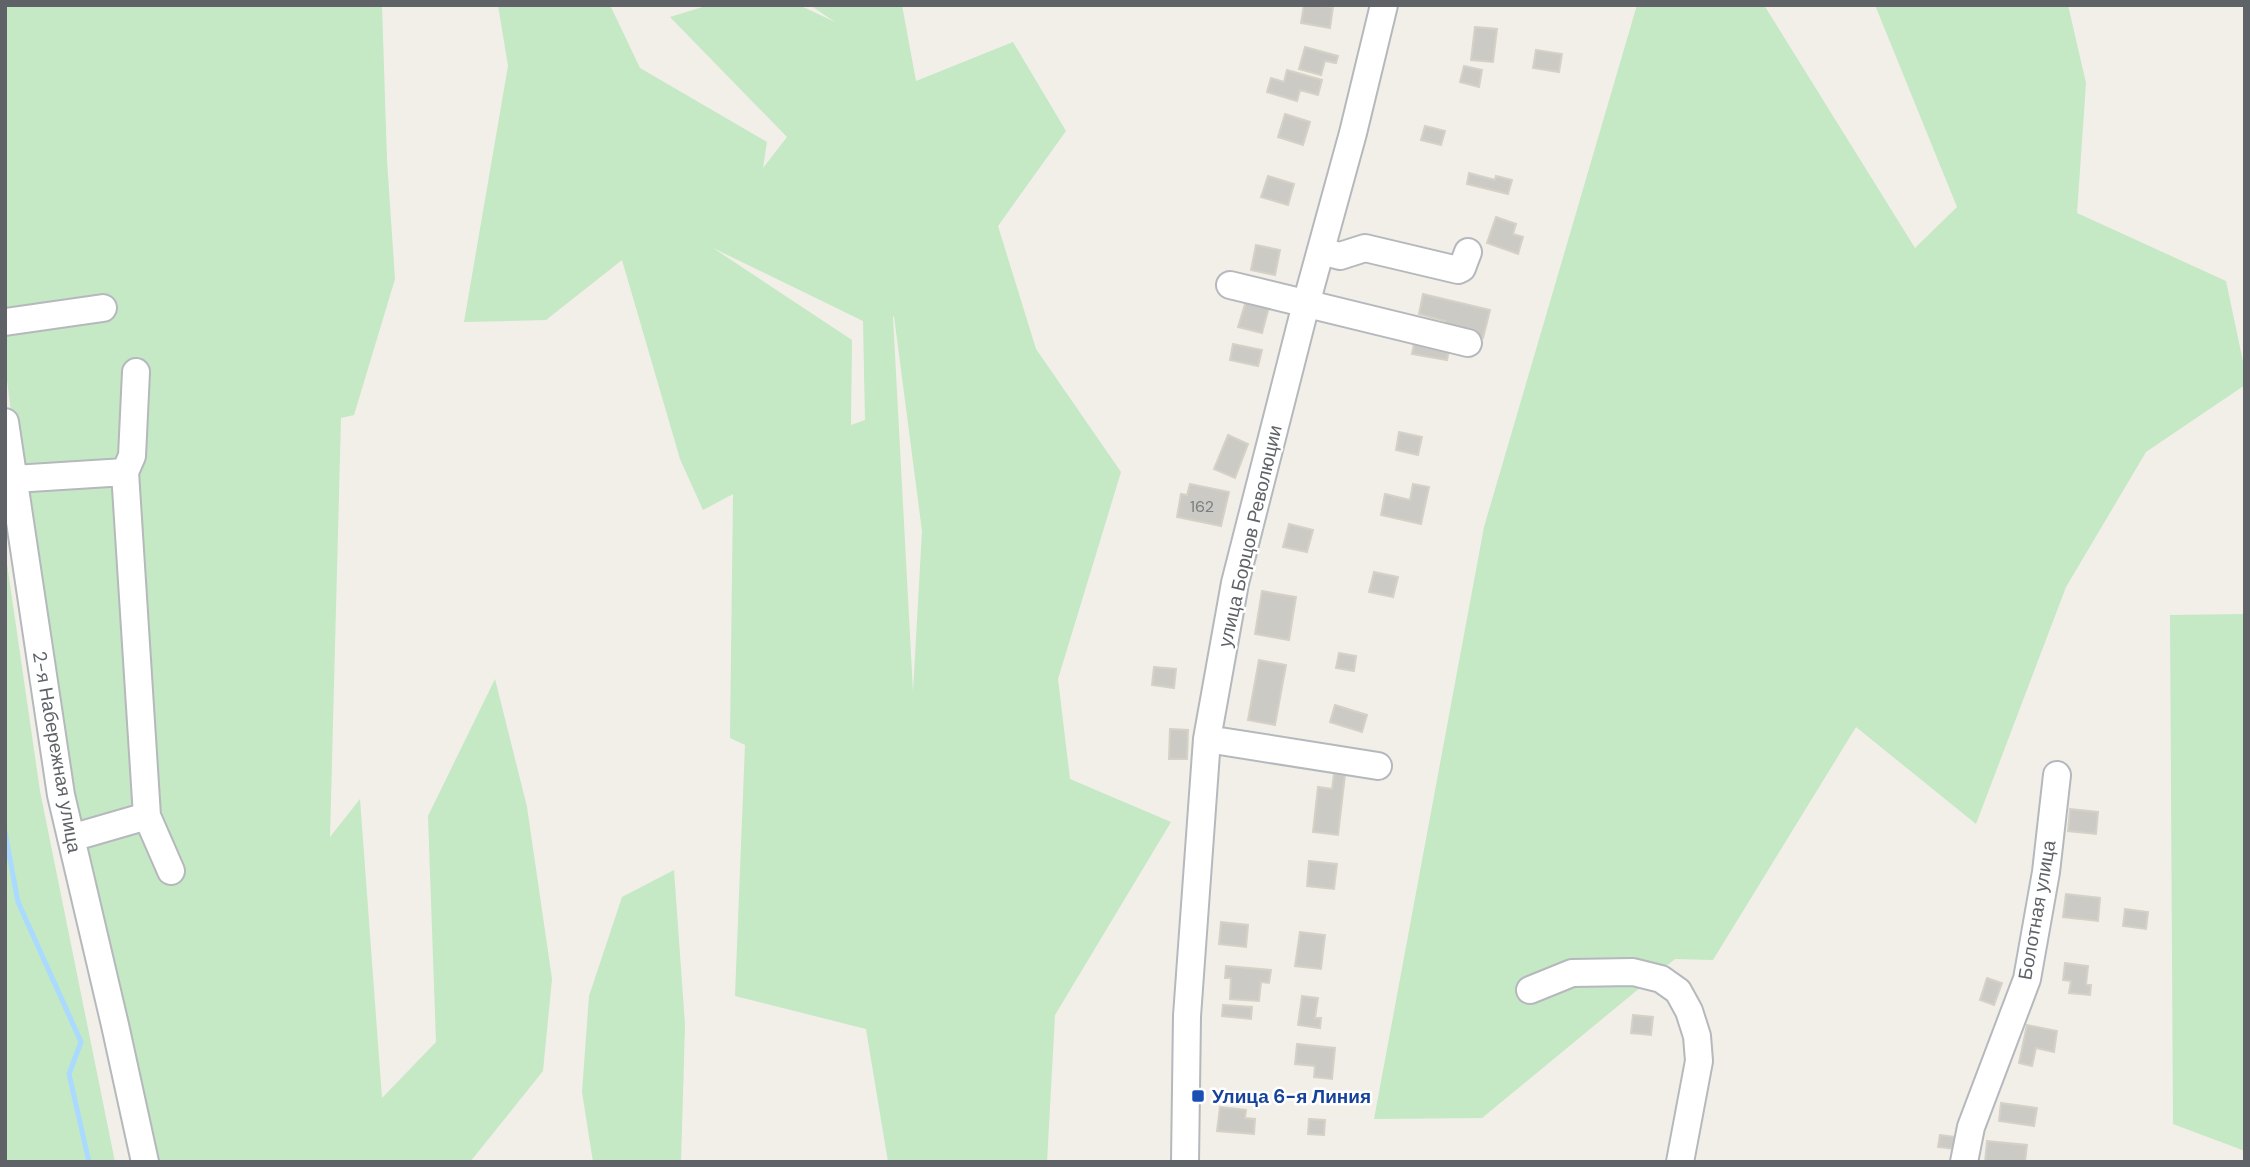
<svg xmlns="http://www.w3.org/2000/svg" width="2250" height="1167" font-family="'DM Sans',sans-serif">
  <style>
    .green { fill: #c5e8c5; fill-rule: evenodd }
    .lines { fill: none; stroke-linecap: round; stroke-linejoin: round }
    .stream { stroke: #aadaff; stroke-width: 5 }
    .building { fill: #cccac5; stroke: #d6d1c6; stroke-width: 2 }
    .minor-casing { stroke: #b5b8bc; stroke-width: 30 }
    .minor { stroke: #fff; stroke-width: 26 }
    .transit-dot { fill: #1a4fb4; stroke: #fff; stroke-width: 2.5 }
    .labels { text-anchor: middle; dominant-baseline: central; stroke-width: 5; stroke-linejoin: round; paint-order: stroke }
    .number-label { font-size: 16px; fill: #7a7d7f }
    .street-label { font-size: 19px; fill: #5f6368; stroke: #fff }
    .transit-label { font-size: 19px; font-weight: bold; fill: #164399; stroke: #fff; text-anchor: start }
  </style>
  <rect width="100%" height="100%" fill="#f1efe8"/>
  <path class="green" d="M5,5H382L387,161L395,279L354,415L341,418L330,837L360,799L382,1098L436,1042L428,816L495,679L527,807L552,979L543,1071L470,1162H152L134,1046L79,841L26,531L5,364Z
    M498,5H610L640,68L767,142L763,168L787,137L670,17L709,5H799L835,22L810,5H902L916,81L1013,42L1066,131L998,226L1036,349L1121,472L1058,679L1070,779L1171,822L1055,1015L1047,1162H888L866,1029L735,996L745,745L730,738L733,494L703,510L680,459L622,260L546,320L464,322L508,66ZM713,248L863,321L865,420L851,425L852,340ZM894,316L922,531L913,692L893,317Z
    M1637,5H1764L1915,248L1957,207L1875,5H2068L2086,83L2077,213L2226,281L2245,371V385L2146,452L2066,587L1976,824L1856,727L1713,960L1675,959L1482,1118L1374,1119L1484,527Z
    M5,550L40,791L115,1162H5Z
    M2245,614V1151L2173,1124L2170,615Z
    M674,870L685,1025L681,1162H593L582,1092L589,996L622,897Z"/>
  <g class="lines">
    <path class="stream" d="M5,832L18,902L81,1042L69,1074L89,1162"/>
  </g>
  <path class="building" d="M1304,5L1333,7L1330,28L1301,23Z
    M1475,27L1497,29L1493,62L1471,60Z
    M1305,47L1338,56L1336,63L1325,61L1321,75L1299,69Z
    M1536,50L1562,54L1559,72L1533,68Z
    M1464,66L1482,70L1479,87L1460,82Z
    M1287,70L1322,80L1318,95L1300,90L1297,101L1267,92L1271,78L1284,82Z
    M1285,114L1310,122L1303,145L1278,137Z
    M1425,126L1445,131L1441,145L1421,140Z
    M1469,173L1495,180L1496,176L1512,180L1508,194L1467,184Z
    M1268,176L1294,184L1288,205L1261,197Z
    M1496,217L1516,224L1513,234L1523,237L1518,254L1487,243Z
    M1256,245L1280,250L1275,275L1251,270Z
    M1423,294L1490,310L1483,338L1443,329L1445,321L1419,314Z
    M1246,301L1269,307L1262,333L1238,327Z
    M1415,339L1450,345L1447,360L1412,354Z
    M1233,344L1262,350L1258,366L1230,360Z
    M1399,432L1422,437L1418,455L1396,450Z
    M1228,435L1248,444L1235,478L1214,469Z
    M1190,484L1229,492L1221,526L1177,517L1181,494L1187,495Z
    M1413,484L1429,487L1421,524L1381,515L1385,494L1410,500Z
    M1289,524L1313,530L1307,552L1283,547Z
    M1374,572L1398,577L1393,597L1369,592Z
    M1262,591L1296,597L1289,640L1255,634Z
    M1339,653L1356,656L1354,671L1336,668Z
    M1259,660L1286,665L1275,725L1248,720Z
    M1154,667L1176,669L1174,688L1152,685Z
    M1335,705L1367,715L1362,732L1330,722Z
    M1170,729L1188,730L1187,759H1169Z
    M1334,774L1345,775L1338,835L1313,832L1318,787L1332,789Z
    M2070,809L2098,812L2096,834L2068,831Z
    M1309,861L1337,864L1334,889L1307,886Z
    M2066,894L2100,898L2098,921L2063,917Z
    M2125,909L2148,912L2146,929L2123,926Z
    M1221,922L1248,925L1246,947L1219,944Z
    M1300,932L1325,935L1321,969L1295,966Z
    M2065,963L2088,966L2086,985H2091L2090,995L2069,993L2071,981L2063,980Z
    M1226,966L1271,970L1269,983L1261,982L1259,1001L1230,999L1231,978H1225Z
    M1987,978L2002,983L1994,1005L1980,1000Z
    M1302,996L1318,998L1315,1018H1321L1320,1028L1298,1025Z
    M1223,1005L1252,1007L1251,1019L1222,1016Z
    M1633,1015L1653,1017L1651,1035L1631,1033Z
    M2027,1025L2057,1031L2054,1052L2036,1048L2032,1066L2019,1063Z
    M1297,1044L1335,1048L1332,1079L1314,1077L1315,1066L1295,1064Z
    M2001,1103L2037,1108L2034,1126L1999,1121Z
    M1220,1107L1246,1110L1245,1118L1255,1119L1254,1134L1217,1131Z
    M1309,1119L1325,1120L1324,1135L1308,1134Z
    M1940,1135L1956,1137L1954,1149L1938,1147Z
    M1987,1141L2027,1145L2025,1162H1985Z"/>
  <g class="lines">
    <defs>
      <path id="minor" d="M1321,251L1340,256L1365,248L1458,270L1462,268L1468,252
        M1230,285L1468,343
        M5,322L103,308
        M5,422L61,795L115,1025L145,1162
        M14,479L125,472
        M1207,739L1378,766
        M147,816L171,871
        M71,838L147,816L125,472L132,456L136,372
        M1530,990L1572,973L1633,972L1661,979L1678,991L1689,1011L1697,1036L1699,1061L1680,1162
        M1185,1162L1187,1016L1207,739L1235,583L1306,304L1353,133L1384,5
        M1964,1162L1971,1127L2027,979L2046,872L2057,775"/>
    </defs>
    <use href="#minor" class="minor-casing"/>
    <use href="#minor" class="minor"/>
  </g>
  <rect class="transit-dot" x="1191" y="1089" width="14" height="14" rx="3.5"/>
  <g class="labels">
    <g class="number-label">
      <text x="1202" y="506">162</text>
    </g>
    <g class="street-label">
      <text transform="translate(1250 536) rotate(-77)">улица Борцов Революции</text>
      <text transform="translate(57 752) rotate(80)">2-я Набережная улица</text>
      <text transform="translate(2037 910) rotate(-80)">Болотная улица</text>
    </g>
    <g class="transit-label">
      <text x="1212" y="1096">Улица 6-я Линия</text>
    </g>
  </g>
  <rect width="2250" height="1167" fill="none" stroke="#5f6368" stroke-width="14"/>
</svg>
